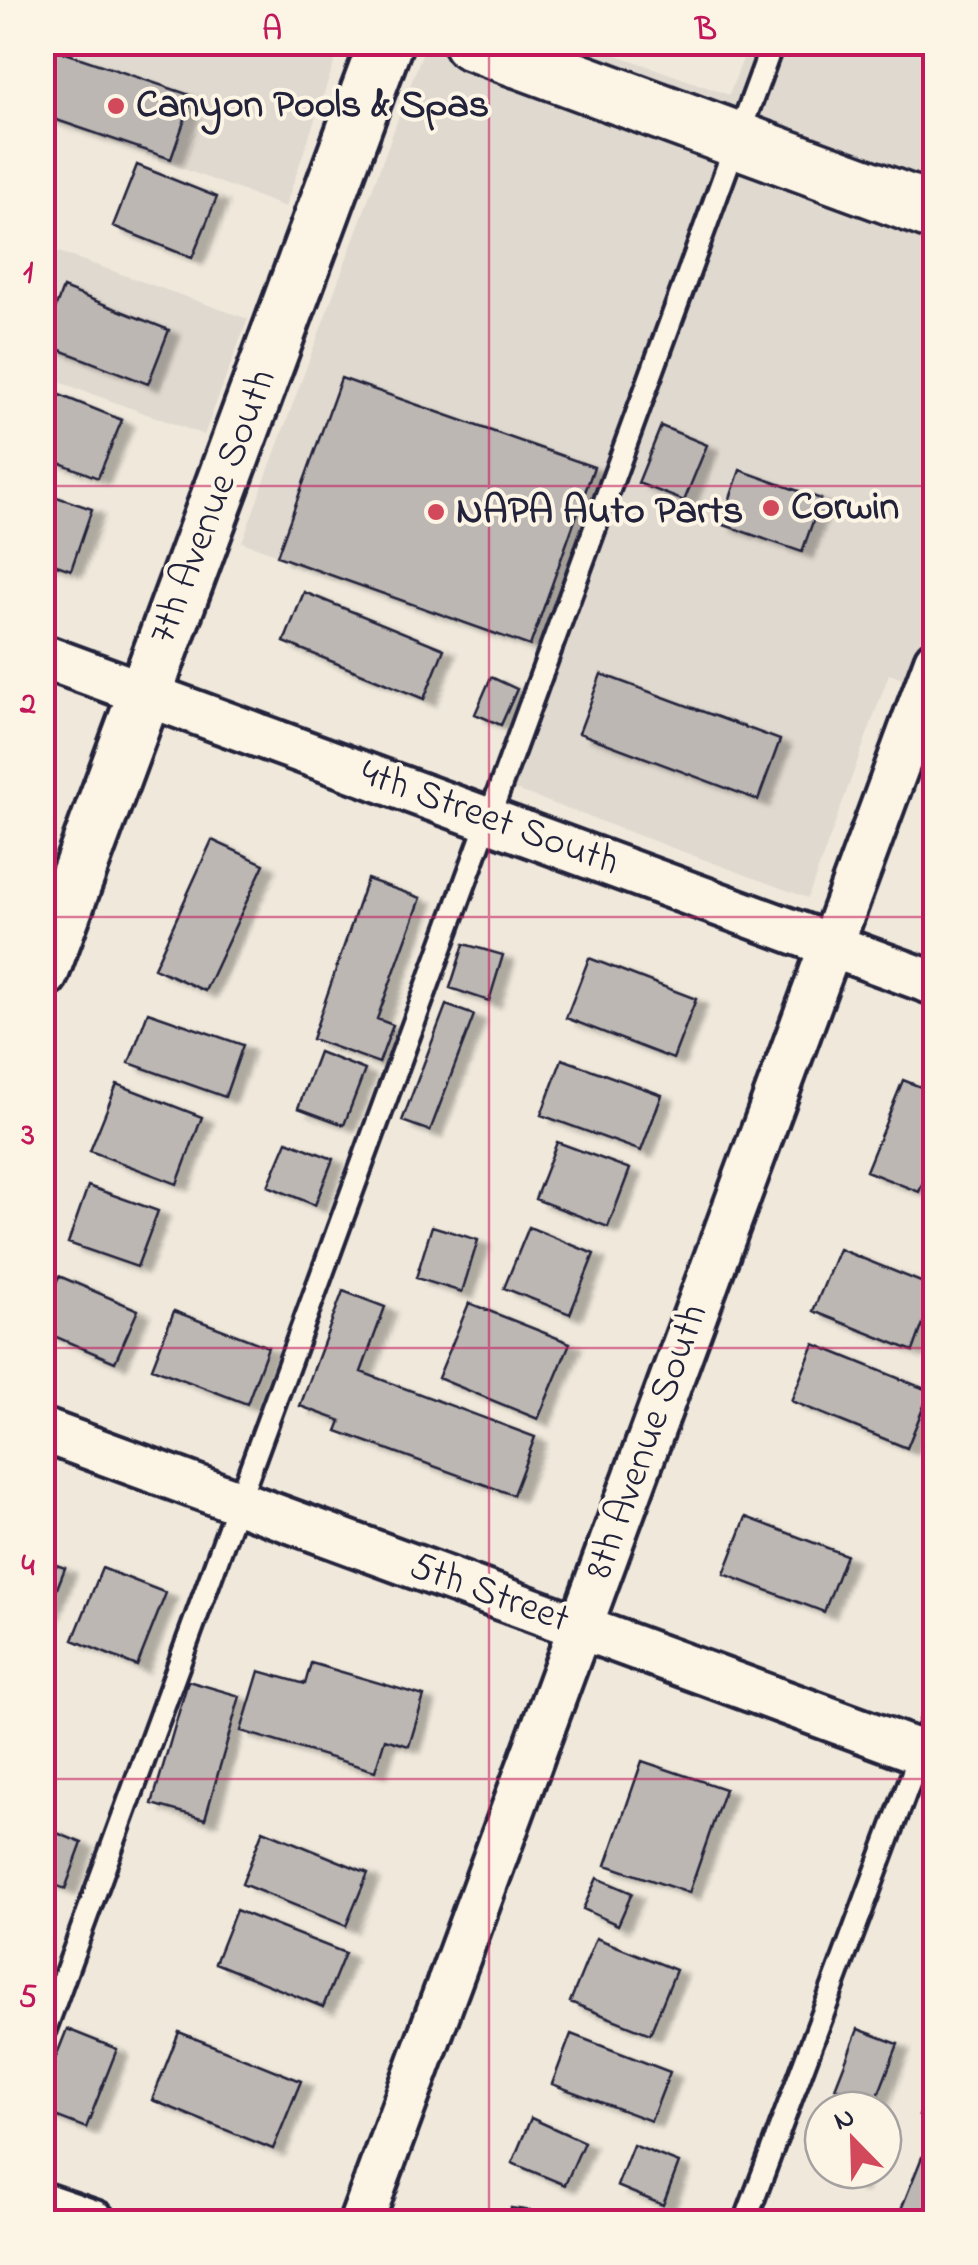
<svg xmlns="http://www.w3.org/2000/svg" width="978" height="2265" font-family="'Indie Flower',sans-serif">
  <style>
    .built { fill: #e0d9cf }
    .building { fill: #bcb7b3; stroke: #22223b; stroke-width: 2.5; filter: url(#shadow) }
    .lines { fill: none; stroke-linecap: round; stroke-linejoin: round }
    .service-casing { stroke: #22223b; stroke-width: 28 }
    .minor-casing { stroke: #22223b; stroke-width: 50 }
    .tertiary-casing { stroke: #22223b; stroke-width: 60 }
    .primary-casing { stroke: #22223b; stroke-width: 62 }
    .service { stroke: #fcf5e5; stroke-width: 20 }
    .minor { stroke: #fcf5e5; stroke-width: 42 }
    .tertiary { stroke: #fcf5e5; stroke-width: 52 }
    .primary { stroke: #fcf5e5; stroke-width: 55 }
    .grid { fill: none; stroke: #c2185b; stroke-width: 2.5; stroke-opacity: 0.55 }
    .poi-dot { fill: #d1495b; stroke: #fcf5e5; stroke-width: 4 }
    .labels { text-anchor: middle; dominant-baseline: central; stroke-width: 8; stroke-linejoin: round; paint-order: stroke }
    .poi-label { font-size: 40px; font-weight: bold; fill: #22223b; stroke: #fcf5e5; text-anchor: start }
    .street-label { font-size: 40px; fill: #22223b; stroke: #fcf5e5 }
    .neatline { fill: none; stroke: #c2185b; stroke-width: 4 }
    .grid-label { font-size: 32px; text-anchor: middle; font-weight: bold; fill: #c2185b }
  </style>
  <defs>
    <filter id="shadow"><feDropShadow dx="11" dy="6" stdDeviation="2.5" flood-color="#0004"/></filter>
  </defs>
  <rect width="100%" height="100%" fill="#efe8db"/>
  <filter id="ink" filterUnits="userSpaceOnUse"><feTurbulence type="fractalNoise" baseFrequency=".01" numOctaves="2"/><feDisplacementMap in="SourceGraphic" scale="20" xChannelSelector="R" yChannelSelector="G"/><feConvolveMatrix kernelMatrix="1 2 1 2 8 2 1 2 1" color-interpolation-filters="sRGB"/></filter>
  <g filter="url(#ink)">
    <path class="built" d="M42,43H341L285,207L43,116Z
      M426,43H583L729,95L749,43H935V691L889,674L808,898L489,780L537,649L242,542Z
      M42,246L248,319L204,435L43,376Z"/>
    <path class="building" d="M42,45L193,96L171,159L42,115Z
      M137,165L217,197L192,258L113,226Z
      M63,288L169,330L148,384L42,343Z
      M341,378L594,467L530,646L277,556Z
      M42,388L122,420L98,478L42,456Z
      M661,426L707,445L684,501L638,483Z
      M740,470L821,499L802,552L721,524Z
      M42,492L92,509L71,570L42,560Z
      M304,592L444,649L424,699L284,642Z
      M601,674L780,740L758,800L579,733Z
      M491,677L517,689L501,725L475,714Z
      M212,840L264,864L205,991L154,968Z
      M367,879L421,898L377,1019L393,1025L379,1063L312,1039Z
      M464,944L503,955L489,1001L450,988Z
      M589,958L696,999L673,1059L566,1018Z
      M446,1005L474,1015L430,1131L402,1121Z
      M148,1012L243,1045L225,1097L129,1063Z
      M319,1052L365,1070L344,1125L298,1108Z
      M562,1059L662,1095L641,1151L541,1115Z
      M903,1080L936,1093V1151L919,1192L866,1171Z
      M117,1084L202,1117L177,1184L90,1151Z
      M287,1141L333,1159L315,1205L268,1186Z
      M557,1142L630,1169L608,1227L535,1199Z
      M88,1186L158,1211L137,1267L68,1243Z
      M432,1226L478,1240L462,1292L416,1278Z
      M529,1227L594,1254L570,1314L504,1288Z
      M839,1249L936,1288L913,1351L813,1311Z
      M59,1276L138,1310L115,1362L42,1331V1316Z
      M343,1291L385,1307L361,1372L535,1437L513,1495L337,1431L341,1421L300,1406Z
      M469,1303L570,1343L538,1419L438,1378Z
      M174,1311L268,1347L247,1404L152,1368Z
      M814,1344L930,1391L907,1448L791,1401Z
      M746,1517L846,1555L824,1612L724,1574Z
      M42,1560L65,1568L42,1627Z
      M102,1568L166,1593L137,1666L73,1640Z
      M311,1663L424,1696L409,1746L385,1739L375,1771L241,1731L259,1671L305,1684Z
      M188,1681L240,1696L205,1819L152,1804Z
      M642,1761L725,1789L689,1893L606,1865Z
      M42,1827L82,1843L65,1889L42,1880Z
      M263,1830L368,1873L346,1926L242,1884Z
      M597,1878L632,1893L618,1925L583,1909Z
      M236,1910L345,1953L323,2007L215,1963Z
      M596,1938L676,1970L650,2034L570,2002Z
      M67,2029L117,2049L86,2128L42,2111V2092Z
      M858,2029L898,2044L875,2103L835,2088Z
      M179,2032L301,2081L273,2149L152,2100Z
      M571,2034L670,2072L651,2121L552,2084Z
      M936,2080V2124L919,2116Z
      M531,2118L584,2142L565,2185L512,2163Z
      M633,2145L679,2163L663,2205L617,2186Z
      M823,2145V2170H861L855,2185L814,2169Z
      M922,2157L936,2162V2222L900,2212Z
      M511,2208L589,2219V2222H509Z"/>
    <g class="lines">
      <defs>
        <path id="service" d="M42,2038L773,42
          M745,2222L936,1711"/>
        <path id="minor" d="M42,656L936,984
          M42,1430L936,1758
          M42,2204L94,2222
          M361,2222L936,661"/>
        <path id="tertiary" d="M42,972L386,42"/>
        <path id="primary" d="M471,42L936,213"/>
      </defs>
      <use href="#service" class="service-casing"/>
      <use href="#minor" class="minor-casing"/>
      <use href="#tertiary" class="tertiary-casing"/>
      <use href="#primary" class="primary-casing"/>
      <use href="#service" class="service"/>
      <use href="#minor" class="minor"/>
      <use href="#tertiary" class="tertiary"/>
      <use href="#primary" class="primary"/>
    </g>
  </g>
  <path class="grid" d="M489,42V2222M42,486H936M42,917H936M42,1348H936M42,1779H936"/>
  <g class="poi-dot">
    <circle cx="116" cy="106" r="10"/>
    <circle cx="771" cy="508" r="10"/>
    <circle cx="436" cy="512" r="10"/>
  </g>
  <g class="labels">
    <g class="poi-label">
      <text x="136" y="106">Canyon Pools &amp; Spas</text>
      <text x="791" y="508">Corwin</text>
      <text x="456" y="512">NAPA Auto Parts</text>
    </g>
    <g class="street-label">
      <text transform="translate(214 507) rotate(-69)">7th Avenue South</text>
      <text transform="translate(489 819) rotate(20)">4th Street South</text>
      <text transform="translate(648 1442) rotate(-70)">8th Avenue South</text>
      <text transform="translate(489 1594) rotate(20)">5th Street</text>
    </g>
  </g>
  <rect width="978" height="2265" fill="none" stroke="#fcf5e5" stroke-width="110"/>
  <g transform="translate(853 2140) rotate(337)"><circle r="48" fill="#fcf5e5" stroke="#a5a1a1" stroke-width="2.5"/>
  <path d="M0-8L18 38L0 25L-18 38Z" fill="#d1495b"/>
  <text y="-15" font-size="28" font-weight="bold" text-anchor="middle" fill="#22223b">N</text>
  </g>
  <rect x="55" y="55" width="868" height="2155" class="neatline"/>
  <g class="grid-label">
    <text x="272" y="39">A</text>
    <text x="706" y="39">B</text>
    <text x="28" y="282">1</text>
    <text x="28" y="713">2</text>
    <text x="28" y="1144">3</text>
    <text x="28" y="1575">4</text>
    <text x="28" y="2006">5</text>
  </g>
</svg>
